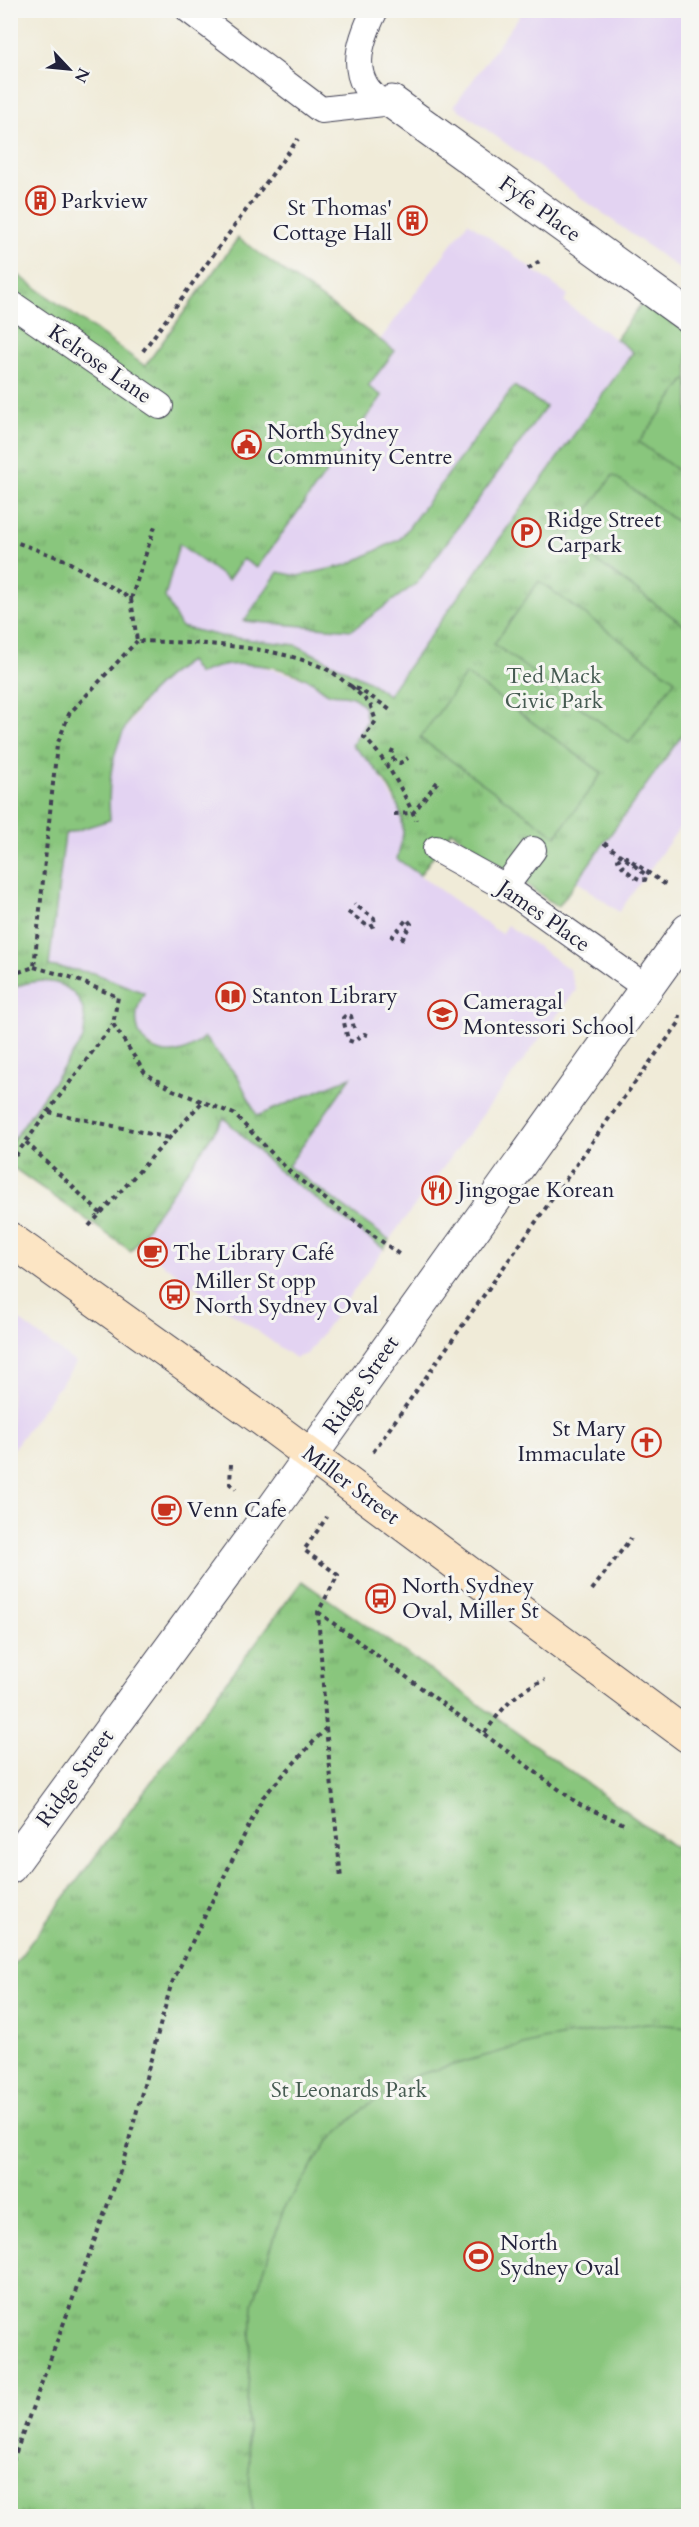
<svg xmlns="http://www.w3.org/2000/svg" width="699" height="2527" font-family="Cardo,serif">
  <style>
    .built { fill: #e3d3f2 }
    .grass { fill: url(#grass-tufts); stroke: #56745c; stroke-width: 1.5 }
    .pitch { fill: #89c67d; stroke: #56745c; stroke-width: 1.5 }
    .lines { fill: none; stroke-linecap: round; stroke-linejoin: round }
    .lane-casing { stroke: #414053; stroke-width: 28 }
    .street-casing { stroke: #414053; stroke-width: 35 }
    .secondary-casing { stroke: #414053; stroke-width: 35 }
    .path { stroke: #414053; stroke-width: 4; stroke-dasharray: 4.5 4.5; stroke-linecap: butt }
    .lane { stroke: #fff; stroke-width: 26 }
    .street { stroke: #fff; stroke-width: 33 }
    .secondary { stroke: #fce5c4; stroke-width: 33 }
    .path-bridge { stroke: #414053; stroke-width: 4; stroke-dasharray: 4.5 4.5; stroke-linecap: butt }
    .labels { text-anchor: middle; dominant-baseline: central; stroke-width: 6; stroke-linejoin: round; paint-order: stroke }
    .poi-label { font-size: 22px; fill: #22223b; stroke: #f6f6f2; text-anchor: start }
    .street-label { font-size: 22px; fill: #22223b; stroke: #f6f6f2 }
    .park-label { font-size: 22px; fill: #465b52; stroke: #f6f6f2 }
  </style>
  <defs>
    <pattern id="grass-tufts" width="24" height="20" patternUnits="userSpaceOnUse" patternTransform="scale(1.5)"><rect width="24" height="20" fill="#89c67d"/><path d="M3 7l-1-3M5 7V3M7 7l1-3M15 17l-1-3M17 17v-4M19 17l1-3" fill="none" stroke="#70a068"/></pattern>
  </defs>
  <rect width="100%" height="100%" fill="#f6f6f2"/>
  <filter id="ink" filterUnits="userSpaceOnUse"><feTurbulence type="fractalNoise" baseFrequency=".0167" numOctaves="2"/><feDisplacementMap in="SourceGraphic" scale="12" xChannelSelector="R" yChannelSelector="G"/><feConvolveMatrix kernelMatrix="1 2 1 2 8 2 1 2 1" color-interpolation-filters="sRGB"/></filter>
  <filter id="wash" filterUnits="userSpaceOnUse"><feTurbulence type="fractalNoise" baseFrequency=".008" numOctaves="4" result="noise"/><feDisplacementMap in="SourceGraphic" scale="24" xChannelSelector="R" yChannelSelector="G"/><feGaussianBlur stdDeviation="1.35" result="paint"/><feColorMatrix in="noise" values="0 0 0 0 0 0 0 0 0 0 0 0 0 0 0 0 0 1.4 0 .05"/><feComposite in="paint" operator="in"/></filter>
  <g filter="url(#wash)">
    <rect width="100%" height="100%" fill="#f0ebd8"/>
    <path class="built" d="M523,11H688V275L454,106Z
      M468,222L568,295L564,302L633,352L388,696L368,681L221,636L181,627L165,597L179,544L228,579L243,558L257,568L381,395L367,386L395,351L380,340Z
      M189,661L198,674L212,667L236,663L257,665L310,680L330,694H346L358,700L364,706L367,721L352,745L373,764L401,813L403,833L397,859L501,934L507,925L569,969L576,990L389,1240L288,1166L350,1078L257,1116L238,1077L204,1038L184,1053L173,1054L162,1053L145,1042L139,1034L135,1015L144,993L49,966L65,833L110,820L108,795L112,759L122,734L151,691L167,675Z
      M688,727V816L619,912L577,881Z
      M49,980L63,986L75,995L83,1008L85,1029L83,1039L11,1143V989L25,982Z
      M223,1118L276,1169L384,1249L307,1354L295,1358L135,1244Z
      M11,1314L76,1363L11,1452Z"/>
    <path class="grass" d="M238,238L395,351L368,386L382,396L257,568L243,559L228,580L179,544L165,597L181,627L221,636L296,645L368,681L388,695L633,352L616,339L646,297L688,328V727L558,907L451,831L420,875L397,859C399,850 403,840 403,831C402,796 376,767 352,745L367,721L364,706C351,693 347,696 331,694C325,693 317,684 311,681C279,664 231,657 198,674L189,661C129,700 104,749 110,820L65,834L49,966L94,973L144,993C118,1040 166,1075 204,1037L238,1077L257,1116L351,1077L288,1166L389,1240L384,1249L276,1169L224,1118L131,1251L11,1166V1143L83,1039C94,989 52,969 11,989V270L145,366Z
      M514,386L546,407L417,583L352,630L244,621L278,572L298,576L347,565L400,539Z
      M302,1581L469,1697L688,1857V2516H11L10,1970Z"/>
    <path class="pitch" d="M686,379L688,381V478L639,442Z
      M613,475L688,530V628L567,539Z
      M539,581L675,680L629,743L494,644Z
      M466,674L602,773L556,836L420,738Z
      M646,2023L688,2027V2516H254L250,2492L247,2406L253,2304L284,2208L327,2143L362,2110L410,2077L542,2040Z"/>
  </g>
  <g filter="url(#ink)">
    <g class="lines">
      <defs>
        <path id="lane" d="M189,10L321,110L383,103
          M375,10C359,42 346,80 383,103L392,102
          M10,303L160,406
          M436,849L505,887L648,989
          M505,887L533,850"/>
        <path id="street" d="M392,102L688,316
          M10,1867L267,1517L688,930"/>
        <path id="secondary" d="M10,1239L263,1420L688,1736"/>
      </defs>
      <use href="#lane" class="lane-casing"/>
      <use href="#street" class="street-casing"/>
      <use href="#secondary" class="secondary-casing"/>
      <path class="path" d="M528,269L541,260
        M143,351L298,139
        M10,540L65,560L131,599L137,641C196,643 279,644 332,672C339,676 344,683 351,686C366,693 377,700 390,710
        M131,599L155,526
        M351,686L370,704L376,721L364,737C388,762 402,789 416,820
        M393,749L391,754L395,762L400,763L408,758
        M394,814L413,813L438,781
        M634,865L646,875L645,880C637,881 622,868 618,860L621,857H626L666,885
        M348,912L369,927L375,925L374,918L354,904
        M391,938L407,919L411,924L401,941
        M34,967L70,977L118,997L113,1024L145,1073L173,1090L234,1114L292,1174L400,1255
        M10,975L34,967L57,745L69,714L137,641
        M354,1028L351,1016L346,1015L343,1018L348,1040L353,1042L364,1034L368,1035
        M49,1112L169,1138
        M26,1142L101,1214
        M10,1163L113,1024
        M89,1226L204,1100
        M373,1452L622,1100L679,1023L680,1015
        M231,1464L230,1484L236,1489
        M592,1590L631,1538
        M318,1612L484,1734C501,1710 516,1690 545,1680
        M326,1728L341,1879
        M484,1734L580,1805L626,1825
        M10,2479L13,2460L122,2166L171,1985L263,1797L326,1728L318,1612L338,1575L304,1550L327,1517"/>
      <use href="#lane" class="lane"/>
      <use href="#street" class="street"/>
      <use href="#secondary" class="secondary"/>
      <path class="path-bridge" d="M604,843L634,865"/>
    </g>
  </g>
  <defs>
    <symbol id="building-ring" viewBox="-11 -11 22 22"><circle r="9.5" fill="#f6f6f2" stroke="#c8321e" stroke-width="1.5"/><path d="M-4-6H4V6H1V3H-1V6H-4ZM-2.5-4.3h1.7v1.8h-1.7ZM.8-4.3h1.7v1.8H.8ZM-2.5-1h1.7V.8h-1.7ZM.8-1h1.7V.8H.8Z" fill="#c8321e"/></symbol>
    <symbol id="civic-ring" viewBox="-11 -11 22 22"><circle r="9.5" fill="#f6f6f2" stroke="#c8321e" stroke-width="1.5"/><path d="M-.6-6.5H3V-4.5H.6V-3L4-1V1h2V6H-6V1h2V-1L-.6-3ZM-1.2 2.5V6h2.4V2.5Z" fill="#c8321e"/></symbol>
    <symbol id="parking-ring" viewBox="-11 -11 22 22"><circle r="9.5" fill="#f6f6f2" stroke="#c8321e" stroke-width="1.5"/><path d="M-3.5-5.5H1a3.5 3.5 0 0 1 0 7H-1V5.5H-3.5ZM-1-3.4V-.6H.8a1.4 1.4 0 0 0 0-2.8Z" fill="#c8321e"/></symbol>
    <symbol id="library-ring" viewBox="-11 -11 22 22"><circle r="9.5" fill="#f6f6f2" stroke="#c8321e" stroke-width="1.5"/><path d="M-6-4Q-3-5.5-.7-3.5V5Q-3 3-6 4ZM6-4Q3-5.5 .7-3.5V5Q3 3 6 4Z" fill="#c8321e"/></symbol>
    <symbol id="school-ring" viewBox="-11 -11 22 22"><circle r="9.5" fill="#f6f6f2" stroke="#c8321e" stroke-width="1.5"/><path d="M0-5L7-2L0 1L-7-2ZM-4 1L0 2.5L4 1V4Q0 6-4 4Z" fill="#c8321e"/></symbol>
    <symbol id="restaurant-ring" viewBox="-11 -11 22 22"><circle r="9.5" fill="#f6f6f2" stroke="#c8321e" stroke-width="1.5"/><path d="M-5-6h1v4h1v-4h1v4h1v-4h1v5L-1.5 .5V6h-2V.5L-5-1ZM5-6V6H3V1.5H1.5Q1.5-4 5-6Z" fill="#c8321e"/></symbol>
    <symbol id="cafe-ring" viewBox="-11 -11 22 22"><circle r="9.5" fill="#f6f6f2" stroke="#c8321e" stroke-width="1.5"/><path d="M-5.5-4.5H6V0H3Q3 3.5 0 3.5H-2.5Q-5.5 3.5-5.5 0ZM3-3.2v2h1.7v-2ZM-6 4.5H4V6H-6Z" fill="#c8321e"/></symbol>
    <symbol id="bus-ring" viewBox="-11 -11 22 22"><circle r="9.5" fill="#f6f6f2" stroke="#c8321e" stroke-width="1.5"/><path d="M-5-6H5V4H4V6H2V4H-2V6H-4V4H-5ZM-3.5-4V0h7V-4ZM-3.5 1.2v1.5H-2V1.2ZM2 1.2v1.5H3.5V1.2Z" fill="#c8321e"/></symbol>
    <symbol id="church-ring" viewBox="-11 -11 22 22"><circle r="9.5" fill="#f6f6f2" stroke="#c8321e" stroke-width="1.5"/><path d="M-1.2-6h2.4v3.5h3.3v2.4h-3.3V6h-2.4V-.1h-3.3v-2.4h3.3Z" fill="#c8321e"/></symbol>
    <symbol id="stadium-ring" viewBox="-11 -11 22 22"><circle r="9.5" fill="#f6f6f2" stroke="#c8321e" stroke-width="1.5"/><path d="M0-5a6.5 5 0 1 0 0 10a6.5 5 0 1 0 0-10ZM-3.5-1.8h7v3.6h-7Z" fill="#c8321e"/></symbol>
  </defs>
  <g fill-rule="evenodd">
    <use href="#building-ring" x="24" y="184" width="33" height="33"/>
    <use href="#building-ring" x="396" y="204" width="33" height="33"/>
    <use href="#civic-ring" x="230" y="428" width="33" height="33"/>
    <use href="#parking-ring" x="510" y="516" width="33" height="33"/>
    <use href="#library-ring" x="214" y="980" width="33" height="33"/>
    <use href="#school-ring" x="426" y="998" width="33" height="33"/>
    <use href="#restaurant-ring" x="420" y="1174" width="33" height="33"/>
    <use href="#cafe-ring" x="136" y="1236" width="33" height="33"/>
    <use href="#bus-ring" x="158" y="1278" width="33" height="33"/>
    <use href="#church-ring" x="630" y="1426" width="33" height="33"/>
    <use href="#cafe-ring" x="150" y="1494" width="33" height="33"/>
    <use href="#bus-ring" x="364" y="1582" width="33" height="33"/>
    <use href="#stadium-ring" x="462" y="2240" width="33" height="33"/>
  </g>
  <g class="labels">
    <g class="poi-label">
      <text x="61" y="201">Parkview</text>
      <text x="392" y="208" text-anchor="end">St Thomas'<tspan x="392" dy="25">Cottage Hall</tspan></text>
      <text x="267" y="432">North Sydney<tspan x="267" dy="25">Community Centre</tspan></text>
      <text x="547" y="520">Ridge Street<tspan x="547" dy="25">Carpark</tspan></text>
      <text x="252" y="996">Stanton Library</text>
      <text x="463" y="1002">Cameragal<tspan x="463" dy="25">Montessori School</tspan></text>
      <text x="458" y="1190">Jingogae Korean</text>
      <text x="173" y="1253">The Library Café</text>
      <text x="195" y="1281">Miller St opp<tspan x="195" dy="25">North Sydney Oval</tspan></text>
      <text x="626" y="1429" text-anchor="end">St Mary<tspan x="626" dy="25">Immaculate</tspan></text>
      <text x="187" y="1510">Venn Cafe</text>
      <text x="402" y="1586">North Sydney<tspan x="402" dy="25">Oval, Miller St</tspan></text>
      <text x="500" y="2243">North<tspan x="500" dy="25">Sydney Oval</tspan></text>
    </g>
    <g class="street-label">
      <text transform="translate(540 209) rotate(36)">Fyfe Place</text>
      <text transform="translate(100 364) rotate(35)">Kelrose Lane</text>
      <text transform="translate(544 916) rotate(35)">James Place</text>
      <text transform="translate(361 1385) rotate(-55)">Ridge Street</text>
      <text transform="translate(351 1485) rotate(37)">Miller Street</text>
      <text transform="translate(75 1778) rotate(-54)">Ridge Street</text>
    </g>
    <g class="park-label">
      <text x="554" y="676">Ted Mack<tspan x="554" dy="25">Civic Park</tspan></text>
      <text x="349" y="2090">St Leonards Park</text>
    </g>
  </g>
  <rect width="699" height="2527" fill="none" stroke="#f6f6f2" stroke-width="36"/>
  <g transform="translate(69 69) rotate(116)" stroke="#f6f6f2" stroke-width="4.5" paint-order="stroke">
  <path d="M0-4.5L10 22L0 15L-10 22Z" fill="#22223b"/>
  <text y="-9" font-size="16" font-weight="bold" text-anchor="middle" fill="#22223b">N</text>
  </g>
</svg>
